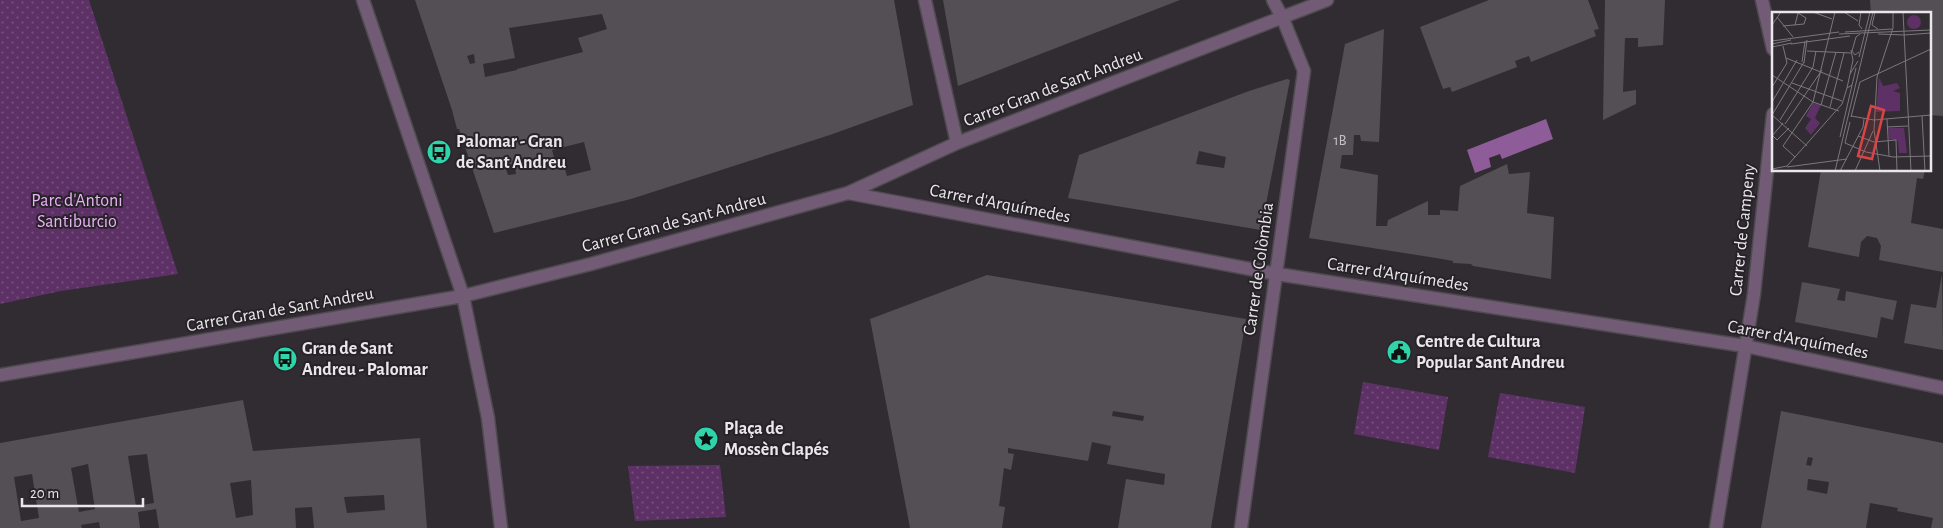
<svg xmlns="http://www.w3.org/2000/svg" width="1943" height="528" font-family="'Alegreya Sans',sans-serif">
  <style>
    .park { fill: url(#park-dots) }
    .water { fill: #8f5c9a }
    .building { fill: #544e55; fill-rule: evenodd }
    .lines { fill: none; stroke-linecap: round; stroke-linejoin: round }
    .street-casing { stroke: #4f4a50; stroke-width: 15 }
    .street { stroke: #715b75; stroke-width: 12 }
    .labels { text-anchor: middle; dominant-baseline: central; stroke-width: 4; stroke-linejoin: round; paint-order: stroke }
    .number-label { font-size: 15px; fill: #c4c1c6 }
    .street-label { font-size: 18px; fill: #eae7eb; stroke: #272228 }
    .poi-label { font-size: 18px; font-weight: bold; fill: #eae7eb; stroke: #272228; text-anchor: start }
    .park-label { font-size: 18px; fill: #eab2f6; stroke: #272228 }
    .inset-road { fill: none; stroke: #7b777c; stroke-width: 1 }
    .view { fill: #d94545; fill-opacity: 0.15; stroke: #d94545; stroke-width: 2.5 }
    .inset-edge { fill: none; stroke: #eae7eb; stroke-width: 2.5 }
  </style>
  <defs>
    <pattern id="park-dots" width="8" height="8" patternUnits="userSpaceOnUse" patternTransform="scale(1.25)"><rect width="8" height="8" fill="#5d3166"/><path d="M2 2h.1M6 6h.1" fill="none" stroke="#744f7c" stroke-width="1.8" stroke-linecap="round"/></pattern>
  </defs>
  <rect width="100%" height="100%" fill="#312c32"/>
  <path class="park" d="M0,0H89L178,274L61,291L0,304Z
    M1363,382L1448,397L1439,450L1354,434Z
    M1500,393L1585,407L1575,473L1488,457Z
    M720,465L726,517L635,521L628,466Z"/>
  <path class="water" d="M1546,119L1553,139L1502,159L1500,154L1489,158L1491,167L1475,173L1467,150Z"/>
  <path class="building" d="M415,0H894L913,105L830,135L631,199L494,233L459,129H457L452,110ZM602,14L607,29L578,38L583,52L517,69V70L485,77L483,64L515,58L509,28ZM474,54L475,63L470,64L467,56ZM584,142L591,170L567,176L564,166L557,168L552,150ZM515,167L516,174L508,175L506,169Z
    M943,0H1180L958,86Z
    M1489,0H1588L1599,29L1594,30L1596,36L1531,62L1529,56L1515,61L1517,67L1452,92L1450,87L1443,89L1420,27Z
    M1605,0H1665L1663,45L1638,47V38H1625L1623,92L1636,90V104L1603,120Z
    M1870,0H1943V116L1929,115V14H1871Z
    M1384,29L1379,142L1361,141L1360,135H1354L1353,155H1342L1340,168L1378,175L1376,226H1387L1388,220L1428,201V215H1440V210L1458,211L1460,186L1507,164L1509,174L1530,172L1527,213L1554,217L1551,279L1473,266L1471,264L1453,263V261L1436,258L1309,238L1345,44Z
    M1287,79L1290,80L1261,230L1068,198L1079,155L1249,91ZM1199,151L1226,157L1224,168L1196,164Z
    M1821,170H1925L1923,179L1917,178L1911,223L1943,229V272L1879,260L1881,246L1877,238L1867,236L1861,242L1859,257L1808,247Z
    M1942,274L1943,350L1904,343L1911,304L1936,308Z
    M987,275L1246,319L1211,528H1118L1126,479L1164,485L1165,474L1107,464L1111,446L1092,442L1088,461L1008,448V453L1014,454L1011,470L1004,468L999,506L1005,507L1002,528H910L870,319ZM1113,411L1144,416L1143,421L1112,416Z
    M1802,282L1840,289L1837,300L1845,301L1846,291L1897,301L1893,320L1881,317L1877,338L1795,322Z
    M243,400L253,451L420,438L427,528H314L312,507L295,508L296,528H159L156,509L138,512L140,528H100L99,522L81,525L82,528H0V443ZM147,454L154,503L136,506L128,456ZM88,464L95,509L79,512L71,468ZM32,474L39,518L21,521L14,477ZM251,480L253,515L236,518L230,483ZM384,495L385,510L347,513L344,497Z
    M1781,411L1943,443V528H1931L1933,518L1897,511L1898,508L1870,503L1866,528H1761ZM1808,457L1813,458L1811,466L1806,465ZM1808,479L1829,482L1827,494L1807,490Z"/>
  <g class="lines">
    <defs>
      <path id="street" d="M363,0L463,296L488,418L501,528
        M925,0L957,143
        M1762,0L1773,49
        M848,193L1277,274L1745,346L1943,388
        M0,375L463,296L591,264L848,193L957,143L1327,0
        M1241,528L1304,71L1283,19L1273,0
        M1716,528L1754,294L1773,114"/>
    </defs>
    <use href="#street" class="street-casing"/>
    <use href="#street" class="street"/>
  </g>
  <defs>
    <symbol id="bus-disc" viewBox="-11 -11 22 22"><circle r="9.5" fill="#2fd4aa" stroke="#272228"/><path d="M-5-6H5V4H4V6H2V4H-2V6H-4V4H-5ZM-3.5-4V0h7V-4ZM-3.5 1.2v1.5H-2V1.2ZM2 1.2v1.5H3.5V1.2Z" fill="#111"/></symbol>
    <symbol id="civic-disc" viewBox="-11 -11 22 22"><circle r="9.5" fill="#2fd4aa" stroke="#272228"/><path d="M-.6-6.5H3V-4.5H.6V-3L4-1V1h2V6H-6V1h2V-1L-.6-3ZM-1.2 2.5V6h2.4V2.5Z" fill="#111"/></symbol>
    <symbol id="sight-disc" viewBox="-11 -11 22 22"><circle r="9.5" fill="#2fd4aa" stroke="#272228"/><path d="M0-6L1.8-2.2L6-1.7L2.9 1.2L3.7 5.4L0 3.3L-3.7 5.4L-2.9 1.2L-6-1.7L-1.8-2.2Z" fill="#111"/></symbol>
  </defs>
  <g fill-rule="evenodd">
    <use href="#bus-disc" x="425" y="138" width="28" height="28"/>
    <use href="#civic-disc" x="1385" y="338" width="28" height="28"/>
    <use href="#bus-disc" x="271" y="345" width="28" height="28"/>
    <use href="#sight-disc" x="692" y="425" width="28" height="28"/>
  </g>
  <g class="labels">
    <g class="number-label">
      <text x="1340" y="140">1B</text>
    </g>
    <g class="street-label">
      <text transform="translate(1053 88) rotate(-21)">Carrer Gran de Sant Andreu</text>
      <text transform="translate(1000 204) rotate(11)">Carrer d'Arquímedes</text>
      <text transform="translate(674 223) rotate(-15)">Carrer Gran de Sant Andreu</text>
      <text transform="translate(1743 230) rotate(-84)">Carrer de Campeny</text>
      <text transform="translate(1259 269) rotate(-82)">Carrer de Colòmbia</text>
      <text transform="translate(1398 275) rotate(9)">Carrer d'Arquímedes</text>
      <text transform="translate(280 310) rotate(-10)">Carrer Gran de Sant Andreu</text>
      <text transform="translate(1798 340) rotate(11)">Carrer d'Arquímedes</text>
    </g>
    <g class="poi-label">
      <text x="456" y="142">Palomar - Gran<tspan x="456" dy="21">de Sant Andreu</tspan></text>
      <text x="1416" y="342">Centre de Cultura<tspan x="1416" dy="21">Popular Sant Andreu</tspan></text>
      <text x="302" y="349">Gran de Sant<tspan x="302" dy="21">Andreu - Palomar</tspan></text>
      <text x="724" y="429">Plaça de<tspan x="724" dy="21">Mossèn Clapés</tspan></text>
    </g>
    <g class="park-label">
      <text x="77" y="201">Parc d'Antoni<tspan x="77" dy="21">Santiburcio</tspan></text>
    </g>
  </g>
  <g transform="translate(1772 12)">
    <rect width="159" height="159" fill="#312c32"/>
    <path d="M135 10a7 7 0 1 1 14 0a7 7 0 1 1-14 0Z" fill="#5d3166"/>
    <path d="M107,65L111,74L125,71L128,76L121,79L128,81V99L104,100ZM41,91L49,93L43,106L48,111L39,123L33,116L39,107L34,104Z" fill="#5d3166"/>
    <path d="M116,116H132L135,141H127L126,129L117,127Z" fill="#5d3166"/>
    <path class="inset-road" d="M41,0L60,7M72,0L86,9M89,0L87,13L90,17M103,0L100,13L106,17M131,0L139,159M5,5L21,25M0,13L9,0M11,14L32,12L34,6L26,1L23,13M73,20L120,17M67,22L159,18M106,22L132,23M132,23L159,21M0,29L67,20M0,32L19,28M19,32L78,24M0,35L20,31M35,39L79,41M87,40L83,43L80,39L84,25L88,22M87,45L98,0M14,46L71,69M30,50L33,29M32,51L35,28M78,62L86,49M0,63L41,90L67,99M88,70L159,37M20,71L70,89M0,75L15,51L11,34M75,76L81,48L79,38M0,90L25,48M49,93L64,40M58,95L72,41M0,103L32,50M0,103L35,134M79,104L102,108L159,103M150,104L153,159M79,105L88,70M115,107L117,144M8,108L41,55L44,39M78,110L73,131L94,140L121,145L159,144M13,112L50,58M115,115L136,114M0,123L5,128L17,116M0,124L11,111M86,124L102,130L124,128L125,159M68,125L84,56M23,145L11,134L41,90L63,0M15,155L75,147M0,157L15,154L70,92L75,76L80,73M63,159L101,0M68,159L91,115L92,107M83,159L101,119M108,159L102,118L105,65L121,16V0"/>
    <path class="view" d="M99,94L112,98L100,147L86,144Z"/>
    <rect width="159" height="159" class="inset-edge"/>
  </g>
  <path d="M22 498v8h121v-8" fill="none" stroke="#eae7eb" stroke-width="2.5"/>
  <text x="30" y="498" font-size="15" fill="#eae7eb" stroke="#272228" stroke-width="4" paint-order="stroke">20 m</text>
</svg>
